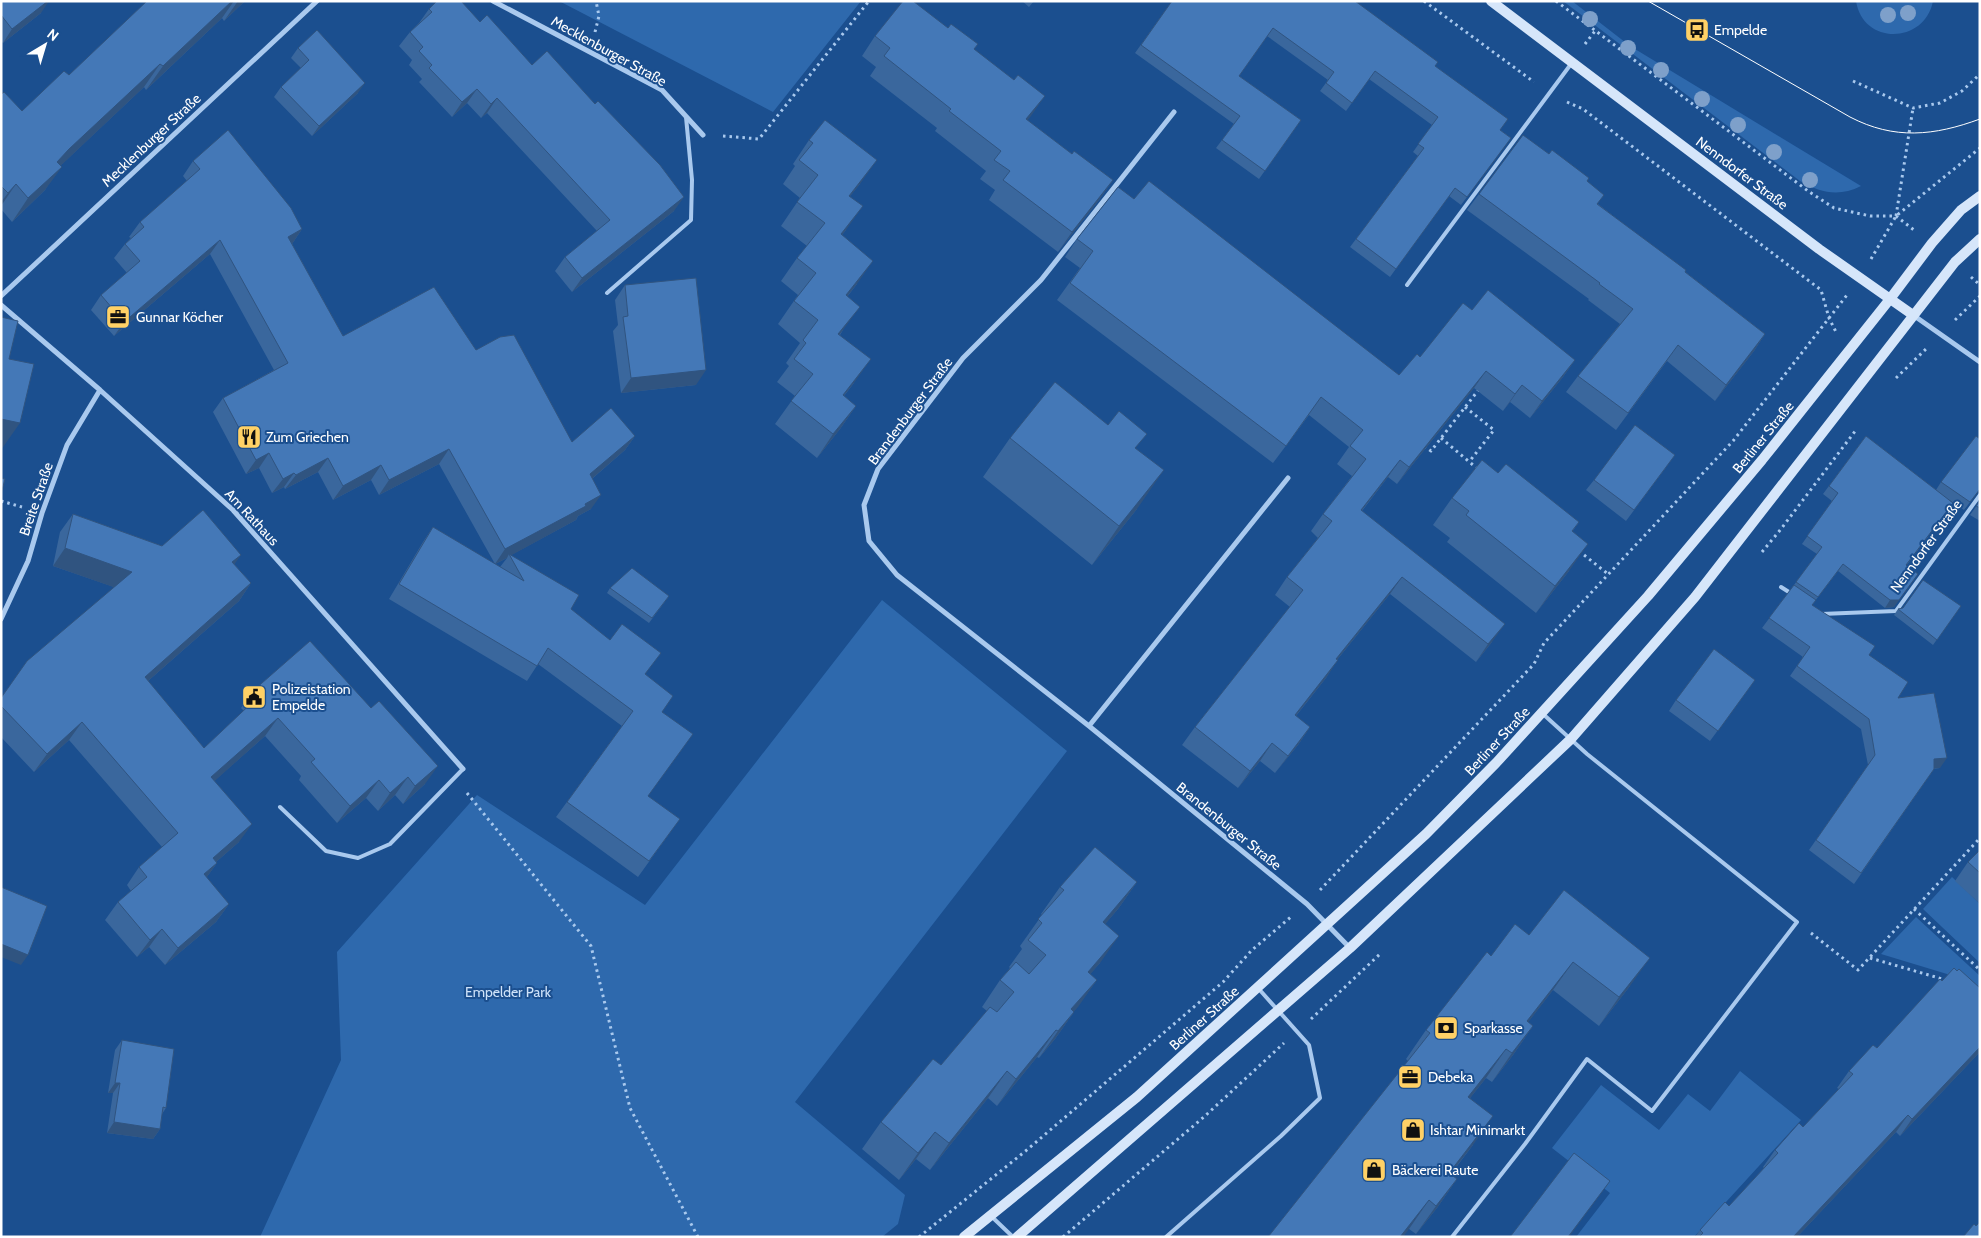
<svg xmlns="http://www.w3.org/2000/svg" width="1981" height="1238" font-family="Cabin,sans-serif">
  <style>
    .green { fill: #2e69ad }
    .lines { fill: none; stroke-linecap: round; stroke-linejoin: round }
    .path { stroke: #a9c9ee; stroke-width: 3; stroke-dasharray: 2.5 4; stroke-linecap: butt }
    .lane { stroke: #a9c9ee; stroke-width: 4 }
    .street { stroke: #a9c9ee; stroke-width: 5 }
    .secondary { stroke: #d6e6fa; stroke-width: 10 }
    .tram { stroke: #fff; stroke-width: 1 }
    .tree { fill: #7ea0ca }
    .wall { fill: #3a679d }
    .shaded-wall { fill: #305480 }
    .building { fill: #4478b7; stroke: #305480 }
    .labels { text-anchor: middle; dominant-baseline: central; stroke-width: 4; stroke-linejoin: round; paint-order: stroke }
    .poi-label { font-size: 14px; fill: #fff; stroke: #1b4f8f; text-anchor: start }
    .street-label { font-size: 14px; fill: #fff; stroke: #1b4f8f }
    .park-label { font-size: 14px; fill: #cfe3fa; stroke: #1b4f8f }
  </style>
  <rect width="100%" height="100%" fill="#1b4f8f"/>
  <path class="green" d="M559,1H861L773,112Z
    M1563,1H1572L1630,46L1861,186C1839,197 1821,193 1800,181Z
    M1856,1H1933C1925,44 1863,46 1856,1Z
    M882,600L1067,751L795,1102L905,1195L898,1224L882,1237H260L341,1060L337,952L477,795L645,905Z
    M1952,877L1980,904V963L1923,909Z
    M1916,917L1980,976V1005L1947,974L1881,954Z
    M1740,1071L1801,1120L1694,1237H1576L1610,1193L1552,1148L1601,1085L1659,1130L1688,1094L1710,1111Z"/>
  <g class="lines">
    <path class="path" d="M1424,1L1534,82
      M1556,1L1808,191L1834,208L1870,216H1896L1914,230
      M595,32L599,16L596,1
      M1585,44L1595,31
      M1853,81L1913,108L1940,103L1962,91L1980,74
      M1567,102L1583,109L1821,290L1829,318L1836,332
      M723,136L759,139L869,1
      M1896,216L1913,108
      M1871,259L1896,216L1980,148
      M1971,277L1980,285
      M1955,320L1980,296
      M1896,378L1926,349
      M1465,407L1494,430L1469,462
      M1441,438L1479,470
      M1424,446L1431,451L1480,388
      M1,501L22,507
      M1579,551L1608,574
      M1762,552L1781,529L1856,430
      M467,793L591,946L630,1108L698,1237
      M1320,890L1534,664L1544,643L1733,441L1847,295
      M1914,909L1980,970
      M1811,933L1858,970L1980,838
      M1870,958L1946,980
      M1311,1019L1381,953
      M919,1237L1028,1149L1223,982L1252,950L1292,916
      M1063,1237L1205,1116L1284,1043"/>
    <path class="lane" d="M1407,285L1571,64
      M607,293L691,220L692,180L686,117
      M1781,587L1792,594
      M1821,614L1896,611L1980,495
      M280,807L326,851L358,858L390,844L463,769
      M991,1216L1013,1237
      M1166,1237L1281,1136L1320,1098L1309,1045L1258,988
      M1452,1237L1525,1144L1587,1059L1652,1111L1797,922L1587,754L1543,714"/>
    <path class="street" d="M493,1L662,90L703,135
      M1174,112L1041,280L963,358L878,469L864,505L869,541L897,575L1089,726L1307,904L1350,948
      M1,296L317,1
      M1,305L100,390L233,510L463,769
      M1913,315L1980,362
      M1,619L28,561L42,513L67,445L100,390
      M1089,726L1288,478"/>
    <path class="secondary" d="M1491,1L1819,249L1913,315
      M964,1237L1137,1097L1426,834L1496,763L1648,596L1762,460L1890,299L1932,243L1961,210L1980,196
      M1017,1237L1350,948L1571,739L1695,597L1955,262L1980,239"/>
    <path class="tram" d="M1648,1L1850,117C1894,140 1934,136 1980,119"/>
  </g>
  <g class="tree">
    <circle cx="1908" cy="13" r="8"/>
    <circle cx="1888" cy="15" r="8"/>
    <circle cx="1590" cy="19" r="8"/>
    <circle cx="1628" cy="48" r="8"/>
    <circle cx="1661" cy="70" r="8"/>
    <circle cx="1702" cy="99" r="8"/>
    <circle cx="1738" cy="125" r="8"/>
    <circle cx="1774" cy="152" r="8"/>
    <circle cx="1810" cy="180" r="8"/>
  </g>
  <path class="wall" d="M1,1L41,13L3,43L1,41Z
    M147,1H245L224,21L222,18L146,90L144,87L60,166L45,190L12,222L1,209V95L22,111L69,75Z
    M1022,1H1034L1029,7Z
    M1172,1L1435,66L1500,130L1511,138L1461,205L1449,196L1390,277L1350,247L1418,156L1413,152L1432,125L1369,79L1346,111L1320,91L1328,80L1267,36L1239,76L1301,120L1259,179L1216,148L1234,124L1135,53Z
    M429,9L480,22L532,65L674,211L572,292L555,271L565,257L597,231L487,113L481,118L467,103L452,117L419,82L422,79L409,65L412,60L399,46L410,32L419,23Z
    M875,36L974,49L1027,120L1072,154L1113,180L1099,200L1058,252L989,200L995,190L980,179L986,171L935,131L937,128L870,76L876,67L862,56Z
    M298,48L358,93L312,136L274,97L281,87L301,68L291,58Z
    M809,140L860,184L850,196L846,230L842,235L857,284L847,297L843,330L840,335L854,383L844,396L856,406L840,429L817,458L775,424L795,396L777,382L789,366L786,363L800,343L778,324L798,295L781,281L797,258L807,246L781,226L800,198L783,184L795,166L793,164Z
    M193,161L302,229L292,244L343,336L476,350L572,442L635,436L625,450L593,478L591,509L578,516L576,520L511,555L571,609L646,674L662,712L648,796L669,834L638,877L556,817L622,726L538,664L527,681L389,599L423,542L433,527L500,567L507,558L495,564L439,464L379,495L371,480L333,500L318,472L285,489L284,487L272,493L259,468L246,474L213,412L223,398L274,370L210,254L114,336L91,310L101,295L127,273L114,258L125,244L131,238L129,237L140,222L187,181L183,176Z
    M1587,181L1598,204L1765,334L1754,351L1715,401L1667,361L1616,430L1566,392L1578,376L1620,324L1588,300L1589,299L1467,210L1479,194Z
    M1134,199L1399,375L1420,357L1472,310L1575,360L1563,377L1530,418L1510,402L1503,411L1474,388L1397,484L1388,477L1362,511L1492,642L1476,662L1390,594L1337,660L1326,678L1296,716L1310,727L1298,745L1275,773L1260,761L1238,788L1182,745L1195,727L1290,607L1275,595L1287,577L1318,538L1311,531L1323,514L1352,476L1337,464L1349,447L1309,415L1273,463L1057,300L1080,268L1065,257L1077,239Z
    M625,285L696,385L621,393L613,331L618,325L615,300Z
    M1866,436L1936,490L1941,482L1977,493L1964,510L1949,500L1948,511L1906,566L1894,607L1885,608L1838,571L1812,605L1869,655L1898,698L1940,768L1934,769L1854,884L1809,850L1868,765L1861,729L1790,676L1803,657L1762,628L1817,554L1802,544L1832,501L1823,494Z
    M1010,438L1136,449L1137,509L1092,565L983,477Z
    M1667,466L1626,521L1586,490L1594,480Z
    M1498,473L1579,522L1572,532L1569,571L1536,613L1447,542L1450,538L1433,525L1452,498Z
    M1980,501V521L1970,515Z
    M73,514L162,546L234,564L251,583L239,601L148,681L204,748L244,711L241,708L254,690L425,784L403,804L395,795L378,811L366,798L337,823L299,780L301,776L265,736L214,781L239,842L216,862L217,863L206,878L229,904L216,922L165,965L149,947L137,957L105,920L118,902L131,891L127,885L139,867L162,847L69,740L34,772L1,737V698L114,587L53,566L60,532Z
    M610,588L669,596L649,623L607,593Z
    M1961,606L1933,645L1894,615L1898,609Z
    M1755,680L1710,741L1669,711L1676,700Z
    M1980,850V904L1955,881L1968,862Z
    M1137,882L1118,909L1105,924L1100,963L1090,974L1097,980L1074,1011V1012L1055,1039L1039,1058L1037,1057L997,1106L988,1098L930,1170L916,1159L899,1180L862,1149L881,1122L941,1065L987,1011L982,1007L1000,980L1010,968L1009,967L1022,949L1020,946L1042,915L1041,914L1060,887Z
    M1529,935L1630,986L1599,1026L1553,990L1528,1022L1533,1026L1513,1055L1492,1082L1486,1078L1470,1098L1473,1145L1451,1174L1457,1179L1437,1208L1416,1234L1409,1229L1408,1061L1406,1059L1426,1030L1491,956Z
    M122,1040L166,1108L162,1114L160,1129L153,1139L107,1133L113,1093H108L115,1050Z
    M1877,1048L1980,1052L1900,1136L1896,1132L1797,1237H1695L1700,1230L1729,1206L1764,1168L1763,1167L1775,1150L1803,1127L1839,1089L1837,1088L1849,1071Z"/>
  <path class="shaded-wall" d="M48,1H49L41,13L3,43L12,29Z
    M232,1H234L222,18L146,90L163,66Z
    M238,1H245L224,21Z
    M160,64L144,87L53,173L57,162L69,149Z
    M365,83L358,93L312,136L319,126Z
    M477,89L467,103L452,117L462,102Z
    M1045,96L1031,116L1013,139L1026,119Z
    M497,98L487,113L481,118L491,104Z
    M877,160L860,184L832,219L849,196Z
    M62,167L45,190L12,222L28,198Z
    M1113,180L1099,200L1058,252L1072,232Z
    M16,184L1,206V202L8,193Z
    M684,197L674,211L572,292L582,278Z
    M863,206L846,230L824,258L841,234Z
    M302,229L292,244L288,237Z
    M220,240L210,254L114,336L124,322Z
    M873,261L857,284L829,319L846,295Z
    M860,307L843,330L822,357L838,334Z
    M1765,334L1754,351L1715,401L1726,385Z
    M871,359L854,383L826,418L843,395Z
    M1575,360L1563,377L1530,418L1542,401Z
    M706,370L696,385L621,393L631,378Z
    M1486,371L1474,388L1397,484L1409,467Z
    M1522,385L1510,402L1503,411L1515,394Z
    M856,406L840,429L817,458L833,434Z
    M1,419L20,423L1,450Z
    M635,436L625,450L580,489L590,474Z
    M449,449L439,464L379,495L389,480Z
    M269,453L259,468L246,474L256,460Z
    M328,458L318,472L285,489L296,475Z
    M1400,460L1388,477L1348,528L1361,510Z
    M381,465L371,480L333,500L343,486Z
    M1164,470L1137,509L1092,565L1119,526Z
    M294,473L284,487L272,493L283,479Z
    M601,495L591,509L578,516L576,520L510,556L509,554L507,558L495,564L505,549Z
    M1588,544L1569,571L1536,613L1555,586Z
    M65,548L132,572L119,589L53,566Z
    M241,555L229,572L232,562Z
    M1918,574L1894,607L1885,608L1890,600Z
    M1402,577L1390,594L1324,676L1336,659Z
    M251,583L239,601L132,695L145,677Z
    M1505,624L1492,642L1476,662L1488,644Z
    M1338,660L1326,678L1282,733L1295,715Z
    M278,718L265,736L199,795L211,777Z
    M82,722L69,740L34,772L47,754Z
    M1310,727L1298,745L1275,773L1288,756Z
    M1272,743L1260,761L1238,788L1250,771Z
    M1947,758L1940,768L1927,769L1934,759Z
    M438,766L425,784L403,804L415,786Z
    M408,777L395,795L378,811L390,793Z
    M379,780L366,798L337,823L350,806Z
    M252,824L239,842L200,876L213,858Z
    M217,863L204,881V874Z
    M1137,882L1118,909L1084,949L1103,922Z
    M229,904L216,922L165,965L178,948Z
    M162,929L149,947L137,957L150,940Z
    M1119,936L1100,963L1069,999L1088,972Z
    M1,944L28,955L21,965L1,957Z
    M1650,958L1630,986L1599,1026L1619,997Z
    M1573,962L1553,990L1507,1050L1527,1021Z
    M1097,980L1078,1007L1057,1031L1071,1009Z
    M1074,1012L1055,1039L1039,1058L1058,1031Z
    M1533,1026L1513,1055L1492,1082L1512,1053Z
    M1056,1030L1037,1057L997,1106L1016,1079Z
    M1980,1047V1052L1900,1136L1912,1119Z
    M1506,1049L1486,1078L1448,1126L1468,1097Z
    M1007,1071L988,1098L930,1170L949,1143Z
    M115,1083H120L113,1093H108Z
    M1908,1115L1896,1132L1797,1237H1793Z
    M1493,1116L1473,1145L1429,1201L1449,1173Z
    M114,1122L160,1129L153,1139L107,1133Z
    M935,1132L916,1159L899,1180L918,1153Z
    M1457,1179L1437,1208L1416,1234L1436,1206Z
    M1610,1181L1569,1237H1568Z
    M1429,1200L1409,1229L1403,1237H1400Z"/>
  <path class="building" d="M1,1H48L12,29L1,15Z
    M147,1H232L163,66L160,64L69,149L57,162L62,167L28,198L16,184L8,193L1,186V95L4,92L22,111L64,71L69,75Z
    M437,1H461L480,22L487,15L532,65L547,51L595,104L598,101L660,165L684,197L582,278L565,257L610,220L497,98L491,104L477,89L462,102L429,68L432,65L419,51L423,47L410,32L432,12L429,9Z
    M903,1H913L948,28L951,24L978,44L974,49L1014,80L1018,75L1045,96L1026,119L1072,154L1074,151L1113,180L1072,232L1003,180L1010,171L994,160L1001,151L949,111L951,109L884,56L890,48L875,36Z
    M1172,1H1355L1438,62L1435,66L1508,119L1500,130L1511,138L1467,197L1455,188L1396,269L1356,239L1424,148L1418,144L1438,117L1375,71L1352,103L1326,83L1334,72L1273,28L1239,76L1301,120L1265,171L1222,140L1240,116L1141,45Z
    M317,30L365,83L319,126L281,87L309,60L298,48Z
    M825,120L877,160L849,196L863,206L841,234L873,261L846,295L860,307L838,334L871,359L843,395L856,406L833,434L791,401L813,374L794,359L806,343L803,340L818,320L794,301L816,273L797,258L825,223L797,202L818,175L799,160L813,143L809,140Z
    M228,130L291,208L302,229L288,237L343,336L434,287L476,350L500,337L514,335L572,442L611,408L635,436L590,474L601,495L585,504L586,506L505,549L449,449L389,480L381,465L343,486L328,458L296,475L294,473L283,479L269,453L256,460L223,398L288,363L220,240L124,322L101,295L140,261L125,244L144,227L140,222L200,169L193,161Z
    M1523,135L1549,154L1552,150L1589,178L1587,181L1604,195L1597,204L1686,270L1685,272L1765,334L1726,385L1678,345L1628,413L1578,376L1633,309L1599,284L1600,283L1479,194Z
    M1149,181L1399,375L1417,354L1420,357L1463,303L1472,310L1488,290L1575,360L1542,401L1522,385L1515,394L1486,371L1409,467L1400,460L1361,510L1505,624L1488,644L1402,577L1336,659L1338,660L1295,715L1310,727L1288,756L1272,743L1250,771L1195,727L1303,590L1287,577L1332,521L1323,514L1366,459L1350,446L1363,430L1321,397L1286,446L1070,283L1093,251L1077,239L1118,187L1134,199Z
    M696,278L706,370L631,378L623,317L628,316L625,285Z
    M1,317L18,321L9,359L34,364L20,423L1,419Z
    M1055,382L1108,425L1119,411L1147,434L1135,448L1164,470L1119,526L1010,438Z
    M1635,425L1675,455L1634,510L1594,480Z
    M1866,436L1953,503L1906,565L1918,574L1899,600H1890L1843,564L1818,597L1796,582L1822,547L1807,536L1838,493L1829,486Z
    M1976,436L1980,439V489L1970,502L1941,482Z
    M1482,460L1498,473L1506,464L1579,522L1572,531L1588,544L1555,586L1466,515L1469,511L1452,498Z
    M1,478L5,479L1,494Z
    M1980,501V508L1976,506Z
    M203,510L241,555L232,562L251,583L145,677L204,748L259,696L254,690L310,641L371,708L379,701L438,766L415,786L408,777L390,793L379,780L350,806L311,762L315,759L278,718L211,777L252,824L213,858L217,863L204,874L229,904L178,948L162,929L150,940L118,902L147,877L139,867L178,833L82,722L47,754L1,706V698L27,661L132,572L65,548L73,514L162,546Z
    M433,527L524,581L509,554L579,595L571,609L610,640L622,624L661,653L645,674L673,696L662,712L693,734L648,796L680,819L649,861L567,802L633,711L548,648L537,666L399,584Z
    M632,568L669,596L652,618L610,588Z
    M1923,580L1961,606L1937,640L1898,609L1903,608Z
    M1794,585L1816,600L1812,605L1875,646L1869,655L1908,682L1898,698L1934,693L1947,758L1934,759V769L1861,873L1816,840L1875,755L1869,719L1797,666L1810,647L1769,618Z
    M1714,649L1755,680L1718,731L1676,700Z
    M1095,847L1137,882L1103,922L1119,936L1088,972L1097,980L1071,1009L1074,1012L1058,1031L1056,1030L1016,1079L1007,1071L949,1143L935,1132L918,1153L881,1122L933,1059L941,1065L990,1007L997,1012L1014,992L1000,980L1016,962L1029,974L1046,955L1028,940L1042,923L1038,919L1064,890L1060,887Z
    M1980,850V873L1968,862Z
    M1,887L47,906L28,955L1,944Z
    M1564,890L1650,958L1619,997L1573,962L1527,1021L1533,1026L1512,1053L1506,1049L1468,1097L1493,1116L1449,1173L1457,1179L1436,1206L1429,1200L1400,1237H1268L1430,1033L1426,1030L1487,952L1491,956L1515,924L1529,935Z
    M1954,968L1957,971L1959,969L1980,988V1047L1912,1119L1908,1115L1793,1237H1699L1703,1233L1700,1230L1725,1202L1729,1206L1778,1153L1775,1150L1799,1123L1803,1127L1853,1074L1849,1071L1873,1045L1877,1048L1940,979L1942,981Z
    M122,1040L174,1049L166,1108L163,1107L160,1129L114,1122L120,1083H115Z
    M1574,1153L1610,1181L1568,1237H1510Z
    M1980,1222V1237H1963L1974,1224L1976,1226Z"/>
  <defs>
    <symbol id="bus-square" viewBox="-11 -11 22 22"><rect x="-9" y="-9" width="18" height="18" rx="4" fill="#ffd166" stroke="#1b4f8f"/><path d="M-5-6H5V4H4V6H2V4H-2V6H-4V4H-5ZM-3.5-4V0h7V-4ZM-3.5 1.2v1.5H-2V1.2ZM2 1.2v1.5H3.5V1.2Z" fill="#111"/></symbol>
    <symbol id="office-square" viewBox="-11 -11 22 22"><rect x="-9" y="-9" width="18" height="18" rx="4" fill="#ffd166" stroke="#1b4f8f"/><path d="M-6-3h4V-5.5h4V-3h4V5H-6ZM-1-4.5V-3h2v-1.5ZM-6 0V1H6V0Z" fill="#111"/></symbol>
    <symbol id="restaurant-square" viewBox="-11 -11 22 22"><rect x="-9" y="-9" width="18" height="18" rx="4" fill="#ffd166" stroke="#1b4f8f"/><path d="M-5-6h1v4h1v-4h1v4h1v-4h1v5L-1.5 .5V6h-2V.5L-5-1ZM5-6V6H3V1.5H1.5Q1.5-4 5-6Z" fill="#111"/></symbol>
    <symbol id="civic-square" viewBox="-11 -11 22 22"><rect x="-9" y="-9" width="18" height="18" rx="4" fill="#ffd166" stroke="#1b4f8f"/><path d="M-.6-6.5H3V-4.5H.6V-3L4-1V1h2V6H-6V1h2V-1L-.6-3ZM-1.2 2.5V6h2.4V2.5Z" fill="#111"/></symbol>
    <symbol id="bank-square" viewBox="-11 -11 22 22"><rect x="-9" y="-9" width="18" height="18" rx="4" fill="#ffd166" stroke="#1b4f8f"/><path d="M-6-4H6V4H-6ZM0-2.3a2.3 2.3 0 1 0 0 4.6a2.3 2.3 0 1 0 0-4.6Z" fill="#111"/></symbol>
    <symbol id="shop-square" viewBox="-11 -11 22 22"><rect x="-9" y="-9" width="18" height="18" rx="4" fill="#ffd166" stroke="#1b4f8f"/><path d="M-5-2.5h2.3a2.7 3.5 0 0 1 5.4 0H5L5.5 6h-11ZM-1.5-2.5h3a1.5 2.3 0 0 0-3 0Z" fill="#111"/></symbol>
  </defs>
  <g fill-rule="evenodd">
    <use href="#bus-square" x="1683" y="16" width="28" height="28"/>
    <use href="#office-square" x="104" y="303" width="28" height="28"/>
    <use href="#restaurant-square" x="235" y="423" width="28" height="28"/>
    <use href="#civic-square" x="240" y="683" width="28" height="28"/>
    <use href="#bank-square" x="1432" y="1014" width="28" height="28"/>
    <use href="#office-square" x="1396" y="1063" width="28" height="28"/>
    <use href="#shop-square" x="1399" y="1116" width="28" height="28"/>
    <use href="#shop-square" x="1360" y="1156" width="28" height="28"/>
  </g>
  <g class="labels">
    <g class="poi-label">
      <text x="1714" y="30">Empelde</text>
      <text x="136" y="317">Gunnar Köcher</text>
      <text x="266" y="437">Zum Griechen</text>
      <text x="272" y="689">Polizeistation<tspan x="272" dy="16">Empelde</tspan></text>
      <text x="1464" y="1028">Sparkasse</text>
      <text x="1428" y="1077">Debeka</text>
      <text x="1430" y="1130">Ishtar Minimarkt</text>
      <text x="1392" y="1170">Bäckerei Raute</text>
    </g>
    <g class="street-label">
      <text transform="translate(609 51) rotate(29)">Mecklenburger Straße</text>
      <text transform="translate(151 140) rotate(-43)">Mecklenburger Straße</text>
      <text transform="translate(1742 173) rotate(37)">Nenndorfer Straße</text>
      <text transform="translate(910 411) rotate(-53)">Brandenburger Straße</text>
      <text transform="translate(1763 437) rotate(-51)">Berliner Straße</text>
      <text transform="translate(36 499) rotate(-71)">Breite Straße</text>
      <text transform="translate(252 517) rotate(47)">Am Rathaus</text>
      <text transform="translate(1926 546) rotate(-54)">Nenndorfer Straße</text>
      <text transform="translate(1497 741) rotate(-47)">Berliner Straße</text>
      <text transform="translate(1229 826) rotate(39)">Brandenburger Straße</text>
      <text transform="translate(1204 1018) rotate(-42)">Berliner Straße</text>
    </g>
    <g class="park-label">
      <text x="508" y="992">Empelder Park</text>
    </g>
  </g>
  <rect width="1981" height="1238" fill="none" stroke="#ffffff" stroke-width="5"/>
  <g transform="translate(45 45) rotate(38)" stroke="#1b4f8f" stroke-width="4" paint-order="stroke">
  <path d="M0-4L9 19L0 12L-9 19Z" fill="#ffffff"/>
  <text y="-8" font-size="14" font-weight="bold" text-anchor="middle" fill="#ffffff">N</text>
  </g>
</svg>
